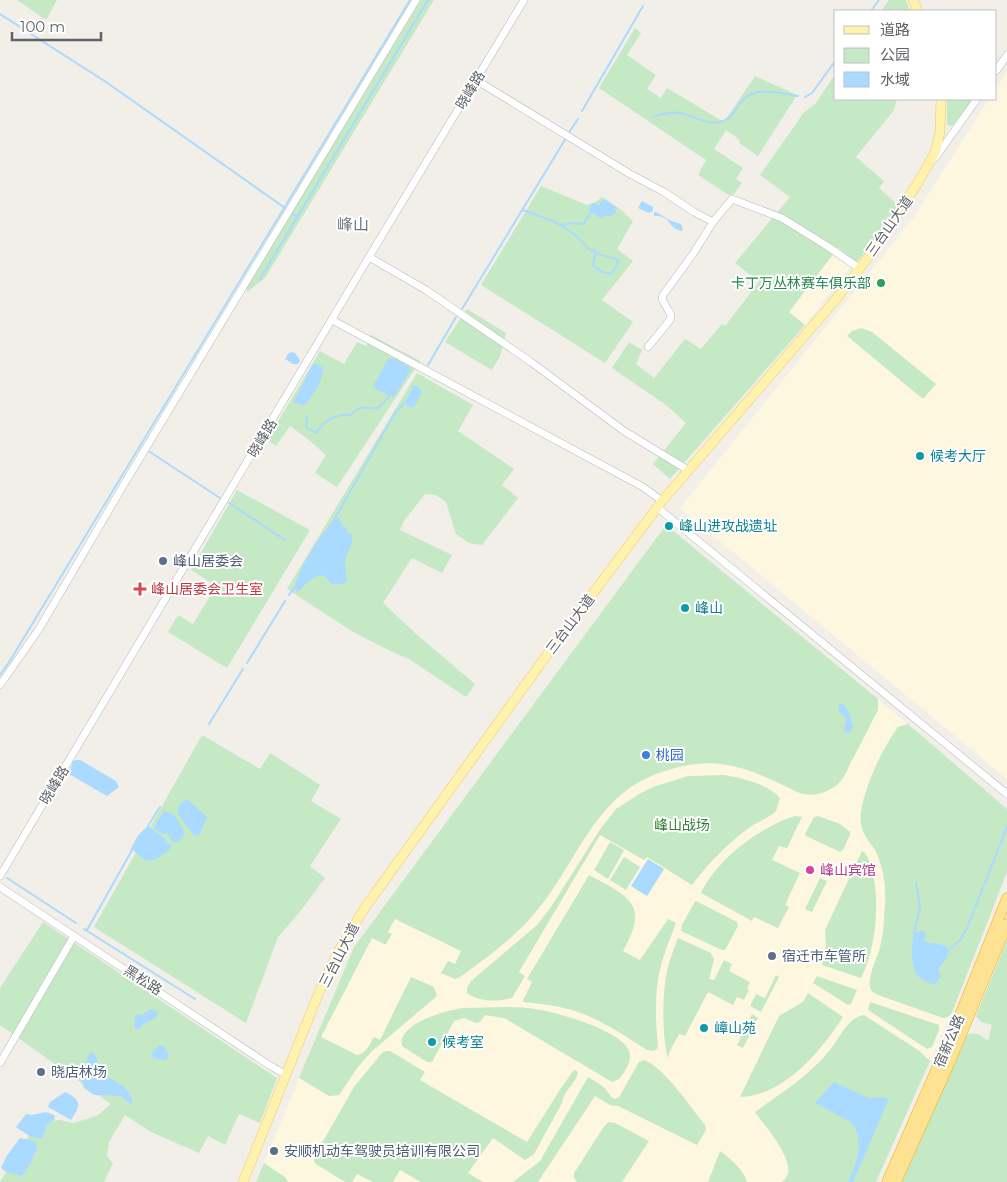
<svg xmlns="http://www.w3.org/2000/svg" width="1007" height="1182" font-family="Montserrat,'Noto Sans SC',sans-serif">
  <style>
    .commercial { fill: #fef7e0 }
    .green { fill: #c5e8c5 }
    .water { fill: #aadaff }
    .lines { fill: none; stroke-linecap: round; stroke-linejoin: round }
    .stream { stroke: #aadaff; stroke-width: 2 }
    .minor-casing { stroke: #b5b8bc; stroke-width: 8 }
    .major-casing { stroke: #f2c960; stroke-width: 10 }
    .highway-casing { stroke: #f9ab00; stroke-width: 11 }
    .minor { stroke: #fff; stroke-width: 7 }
    .major { stroke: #fff2af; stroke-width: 9 }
    .highway { stroke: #fde293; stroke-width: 10 }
    .leisure-dot { fill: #2e9e5b; stroke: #fff; stroke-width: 2 }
    .culture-dot { fill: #0f9aa8; stroke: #fff; stroke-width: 2 }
    .service-dot { fill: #5c6f8a; stroke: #fff; stroke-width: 2 }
    .health-dot { fill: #e0444e; stroke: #fff; stroke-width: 2 }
    .shop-dot { fill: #3f7fe0; stroke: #fff; stroke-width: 2 }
    .hotel-dot { fill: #d1479c; stroke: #fff; stroke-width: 2 }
    .labels { text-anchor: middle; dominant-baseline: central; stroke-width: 4; stroke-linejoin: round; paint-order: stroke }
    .street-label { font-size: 14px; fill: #5f6368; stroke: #fff }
    .leisure-label { font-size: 14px; fill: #27864d; stroke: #fff; text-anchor: end }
    .culture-label { font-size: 14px; fill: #0d838f; stroke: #fff; text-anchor: start }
    .service-label { font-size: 14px; fill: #4e5e75; stroke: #fff; text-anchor: start }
    .health-label { font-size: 14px; fill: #be3a42; stroke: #fff; text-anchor: start }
    .shop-label { font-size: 14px; fill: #366cbe; stroke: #fff; text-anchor: start }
    .park-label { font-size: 14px; fill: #348238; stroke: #fff }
    .hotel-label { font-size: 14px; fill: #b23c85; stroke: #fff; text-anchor: start }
    .quarter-label { font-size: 16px; fill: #70757a; stroke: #fff }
  </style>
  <rect width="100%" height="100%" fill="#f1efe8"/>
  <path class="commercial" d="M1007,72V779L680,508L914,217L989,99H996V89Z
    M834,253L851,266L805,325L789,312Z
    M666,525L878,699L1007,809V872L955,1005L876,1182H256L354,947Z"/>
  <path class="green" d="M17,0H57L46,20Z
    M421,0H434L265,278L247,292V287Z
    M889,0H906L910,11H881Z
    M635,28L641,33L627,55L656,75L647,89L661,98L667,88L724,122L755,76L797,95L758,156L739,143L740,140L726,130L714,149L743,168L736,179L742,183L734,194L729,195L698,175L706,160L599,88Z
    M836,73V99H897L894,110L856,157L884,181L879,188L899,206L857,262L838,248L789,312L805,325L670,479L653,464L686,423L666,405L612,368L629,342L642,350L636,364L654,378L685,339L701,349L722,324L725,326L759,282L735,263L790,197L760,175L800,118L802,114L816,103Z
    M947,99H973L953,125L949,126L947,124Z
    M541,186L587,205L596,202L602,197L620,209L633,221L617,249L633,261L602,300L633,322L605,363L481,285Z
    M467,309L506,333L500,356L492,370L445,342Z
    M861,328L872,332L936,384L923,399L847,336L852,331Z
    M371,335L420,361L337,487L315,473L326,455L309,440L290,426L276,446L267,440L320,351L344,364L357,342L366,346Z
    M417,373L473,405L458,431L514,469L502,485L518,498L482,545L469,543L456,534L446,502L436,495L425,494L404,521L400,530L452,555L442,573L412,558L383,603L415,633L475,684L466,697L409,659L388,650L350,630L287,589Z
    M237,490L310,530L227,668L168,632L178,615L193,624L216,586L191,570Z
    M666,525L878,699V710C869,727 861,744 852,760C848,768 845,777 839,783C831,791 816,797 804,794C797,793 790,788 783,785C765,777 747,768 727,765C701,760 673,767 649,777C594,801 575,864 539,908C519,934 487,958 460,977L455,979L441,973L448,961L455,964L461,951L395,919L388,932L392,934L386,944H384L372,938L321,1037L357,1055C367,1053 369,1045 374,1037L380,1040L411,977L434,987L437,996L371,1052L358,1067L339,1095L329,1096L299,1078L354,947Z
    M908,724L1007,809V872L955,1005C952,1012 951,1018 943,1018L878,995C875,993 871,992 870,987C867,976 879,955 881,943C884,931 884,917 885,905C886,887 884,869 876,852C872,844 865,838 862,829C854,804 883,747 898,727Z
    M202,735L260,769L270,753L320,785L311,801L341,819L310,866L325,878L299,913L278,937L246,1023L94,927Z
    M724,775C742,778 768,784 780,798L776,811C768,819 755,822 746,830C725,846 708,864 692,885L647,857L644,860L600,835L519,972L525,976L512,998C498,1002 479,1002 467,993V988L471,981L537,925L551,907L601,828L616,809L641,793L653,787L688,776Z
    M795,816L802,817L787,848L779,846L772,860L800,873L785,905L789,907L778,928L754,917L752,921L701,893C717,859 760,827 795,816Z
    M818,816L840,824L850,832V835L843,850L840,852L806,836L805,834L814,817Z
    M610,842L624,850L608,879L594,870Z
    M862,851C868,854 869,861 871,867C881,899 876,949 861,978L822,965L826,946L825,930Z
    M624,857L640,867L626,890L610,880Z
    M589,875C629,897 650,903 623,951L640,960L668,919L676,923C668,944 659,965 657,987C655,1007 656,1026 658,1046L657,1049L653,1051L647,1050C625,1036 603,1021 578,1012C561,1006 542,1004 524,1002L523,1000L532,982L527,979Z
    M820,878L827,881L812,912L805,909Z
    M696,901L737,922L738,926L725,950H722L681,931L682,925L694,903Z
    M43,922L277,1078L260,1123L239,1114L225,1145L208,1136L199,1153L151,1132L125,1115L109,1142L107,1156L113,1163L104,1182H0L33,1129L47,1121L60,1120L73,1123L87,1119L98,1115L111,1104L0,1025V988Z
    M678,938L711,953L714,960L709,979L714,980L724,960L732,964L729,971L750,982L747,989L749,990L744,1000L737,997L733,1005L708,992L685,1036L679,1034L669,1053L668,1058C662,1038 662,993 667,972C669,961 674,949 678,938Z
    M1007,940V1182H902L967,1035C977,1031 981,1036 988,1041L992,1025L981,1022L976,1016Z
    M776,975L779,977L761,1012L750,1006L756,994L765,998Z
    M817,976L857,990L851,1004L848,1005L813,983Z
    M808,993L843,1017C820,1052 785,1095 740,1097L779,1016L803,1002Z
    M870,1002L939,1025V1030L932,1047L927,1049L868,1010Z
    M462,1008C483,1008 505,1006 527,1008C548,1009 629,1031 630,1055C631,1063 624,1073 619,1079L612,1082L504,1018L485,1015L480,1022L476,1023L464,1018L454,1021L432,1062H427L402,1046C397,1023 446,1011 462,1008Z
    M752,1014L758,1018L743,1048L737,1045Z
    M864,1015L918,1050L930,1061L876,1182H782C784,1180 786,1178 787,1176C795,1159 764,1125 755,1112C781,1093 809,1076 830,1050C839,1039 848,1017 864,1015Z
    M385,1051H390L425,1072L420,1080L527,1142L561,1088L574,1070L578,1072C576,1084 563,1091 562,1103L534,1154L525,1160L493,1138L468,1173L483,1182H421L400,1170L393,1182H373L357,1174L352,1182H345L316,1164L314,1162V1157L354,1087L381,1054Z
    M644,1060C664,1067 691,1108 705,1125L706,1130L697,1145L618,1106L610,1105L595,1096L538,1182H513L540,1161L588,1077C598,1083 606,1087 611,1097L615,1099L619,1097L639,1062Z
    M609,1122L615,1123L649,1141L622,1182H577L574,1178V1173L605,1125Z
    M720,1151C731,1159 743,1169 747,1182H708Z
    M264,1163L285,1177L288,1182H256Z"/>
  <path class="water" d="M605,199L616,207V212L610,217L607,215L600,218L589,210L591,204L595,203L599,206L601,201Z
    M642,201L653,207V211L649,213L638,208Z
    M654,212H656L671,221L681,224L683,229L682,231C675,230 670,225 667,219L659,216H654Z
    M291,352L295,353L300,360L298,364H293L285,359L288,354Z
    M392,358L409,367L410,371L394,397L375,389L373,386L388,359Z
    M313,364H316L323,368C323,382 313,396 304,405L293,403Z
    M414,385L418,387L422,392L418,400L413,407L407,406L405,402Z
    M335,518H339L343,526L347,528V532L352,535C354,546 345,553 345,564C345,570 347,575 347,581L343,584H332L323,575C311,577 306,584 298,592L294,588C301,563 319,538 335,518Z
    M839,704H842C849,709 851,719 853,727L850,733L844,731C845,716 850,723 838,710Z
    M76,760H80L116,781L119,787L107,796L69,774L73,761Z
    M185,799L188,800L207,817L200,834L197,836L193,834L177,813L179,805Z
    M164,811L173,814L183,828L184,835L178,842H173L167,833L163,834L155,829L154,827Z
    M148,826L163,837L171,846C169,851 166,852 162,855C148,865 145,861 133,850C133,839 140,833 148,826Z
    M648,859L664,869L647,896L631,886Z
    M923,930L926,934L924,942C932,944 938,943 946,946C951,961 943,958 938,971L941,976L935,985C929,983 922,981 917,975C911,967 911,944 914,934Z
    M151,1009L158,1011L157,1017L144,1024L138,1030L135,1029L134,1019L137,1014L142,1015Z
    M160,1045L164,1046L168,1054L167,1060L155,1059L151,1056L154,1050Z
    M92,1052L97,1058L98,1073C110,1078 135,1088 132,1105L121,1096L94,1095L84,1088L81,1078L89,1054Z
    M834,1082L868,1098L883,1097L889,1099L853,1182H848C857,1163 865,1140 851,1122L815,1103Z
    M65,1092C82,1100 81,1105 71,1120L48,1107L50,1102Z
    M46,1112L54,1115L55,1119L47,1125L42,1139L31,1137L16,1127L26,1114L32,1115Z
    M20,1138L34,1141L37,1144V1149L25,1173L21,1176L6,1172L1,1168L6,1157Z"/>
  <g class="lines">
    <path class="stream" d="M871,11L879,0
      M0,14L106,82L285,208
      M805,97L812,93L836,60
      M582,111L643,6
      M652,117C660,115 670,111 679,113C692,115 706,125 720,122C734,119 735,106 745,98C759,86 782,94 798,96
      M568,134L578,119
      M522,210C535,215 550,218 562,226C572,232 579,237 586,246C590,252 611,258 618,259C618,266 615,269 610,274L600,271L593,265L595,254L594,250
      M291,213L297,217
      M561,225L575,223L583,224L592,211
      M260,279L428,0
      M462,309L566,138
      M428,365L456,317
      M307,417L306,427L316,433C324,421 335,413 351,415C365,402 362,410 378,408L390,396
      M150,452L220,498
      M229,503L285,540
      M335,518L395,413L405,402
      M289,595L294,588
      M247,663L285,601
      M0,675L11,659L410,0
      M209,724L243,669
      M148,826L160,807
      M7,878L76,923
      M84,929L195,999
      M87,930L131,852L133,846
      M914,934L920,907L916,883
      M948,951L961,939L967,928L1007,827"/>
    <defs>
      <path id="minor" d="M996,71L1007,55
        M476,80L630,174L664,192L694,212L713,222
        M935,158L977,99
        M369,257L426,290L531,362L624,431L688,470
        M332,320L643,487L662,501
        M648,347L670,320L671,315L662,299L663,295L693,254L713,222L732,199L782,218L827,246L859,268
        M658,508L1007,794
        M0,685L39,629L123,486L416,0
        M0,876L369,257L524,0
        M0,887L269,1065L285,1074
        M0,1063L74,936"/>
      <path id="major" d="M913,0L918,11
        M243,1182L324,980L339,950L364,909L549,652L662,501L837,298L879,243L917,184L935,153L940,132L941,99"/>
      <path id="highway" d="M887,1182L956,1025L1007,898
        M896,1182L949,1064L1007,924"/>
    </defs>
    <use href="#minor" class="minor-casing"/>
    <use href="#major" class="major-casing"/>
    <use href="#highway" class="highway-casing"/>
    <use href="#minor" class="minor"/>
    <use href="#major" class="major"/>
    <use href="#highway" class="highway"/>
  </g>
  <circle class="leisure-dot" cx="881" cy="283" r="5"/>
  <g class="culture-dot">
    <circle cx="920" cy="456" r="5"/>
    <circle cx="669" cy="526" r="5"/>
    <circle cx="685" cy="608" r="5"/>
    <circle cx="704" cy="1028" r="5"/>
    <circle cx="432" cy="1042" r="5"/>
  </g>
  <g class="service-dot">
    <circle cx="163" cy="561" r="5"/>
    <circle cx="772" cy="956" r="5"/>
    <circle cx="41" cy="1072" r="5"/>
    <circle cx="274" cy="1151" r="5"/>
  </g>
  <path class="health-dot" d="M137.5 581.5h5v5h5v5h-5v5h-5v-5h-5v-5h5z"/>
  <circle class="shop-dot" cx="646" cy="755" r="5"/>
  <circle class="hotel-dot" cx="810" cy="870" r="5"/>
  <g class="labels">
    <g class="street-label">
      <text transform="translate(470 90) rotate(-59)">晓峰路</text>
      <text transform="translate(889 226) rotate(-55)">三台山大道</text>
      <text transform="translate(262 438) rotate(-59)">晓峰路</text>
      <text transform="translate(570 624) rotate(-53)">三台山大道</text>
      <text transform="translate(54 785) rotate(-59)">晓峰路</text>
      <text transform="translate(339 955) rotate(-63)">三台山大道</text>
      <text transform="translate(143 980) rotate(33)">黑松路</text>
      <text transform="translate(949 1041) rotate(-67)">宿新公路</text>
    </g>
    <g class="leisure-label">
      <text x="871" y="283">卡丁万丛林赛车俱乐部</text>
    </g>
    <g class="culture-label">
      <text x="930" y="456">候考大厅</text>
      <text x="679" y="526">峰山进攻战遗址</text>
      <text x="695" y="608">峰山</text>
      <text x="714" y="1028">嶂山苑</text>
      <text x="442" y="1042">候考室</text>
    </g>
    <g class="service-label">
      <text x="173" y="561">峰山居委会</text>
      <text x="782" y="956">宿迁市车管所</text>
      <text x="51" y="1072">晓店林场</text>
      <text x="284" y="1151">安顺机动车驾驶员培训有限公司</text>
    </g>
    <g class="health-label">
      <text x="151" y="589">峰山居委会卫生室</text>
    </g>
    <g class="shop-label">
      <text x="656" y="755">桃园</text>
    </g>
    <g class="park-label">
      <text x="682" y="825">峰山战场</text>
    </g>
    <g class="hotel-label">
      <text x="820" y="870">峰山宾馆</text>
    </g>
    <g class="quarter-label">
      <text x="353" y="224">峰山</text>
    </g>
  </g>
  <rect x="834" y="10" width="162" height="90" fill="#ffffff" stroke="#bfc1c3"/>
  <rect x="844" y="26" width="25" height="8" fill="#fff2af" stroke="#bfc1c3"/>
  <text x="880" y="35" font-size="15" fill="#5f6368">道路</text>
  <rect x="844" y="48" width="25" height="15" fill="#c5e8c5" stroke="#bfc1c3"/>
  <text x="880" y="60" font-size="15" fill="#5f6368">公园</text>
  <rect x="844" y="72" width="25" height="15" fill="#aadaff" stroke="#bfc1c3"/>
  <text x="880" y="85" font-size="15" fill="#5f6368">水域</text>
  <path d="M12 32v8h89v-8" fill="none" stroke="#5f6368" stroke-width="2.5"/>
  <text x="20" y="32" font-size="15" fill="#5f6368" stroke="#ffffff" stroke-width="4" paint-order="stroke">100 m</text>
</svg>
